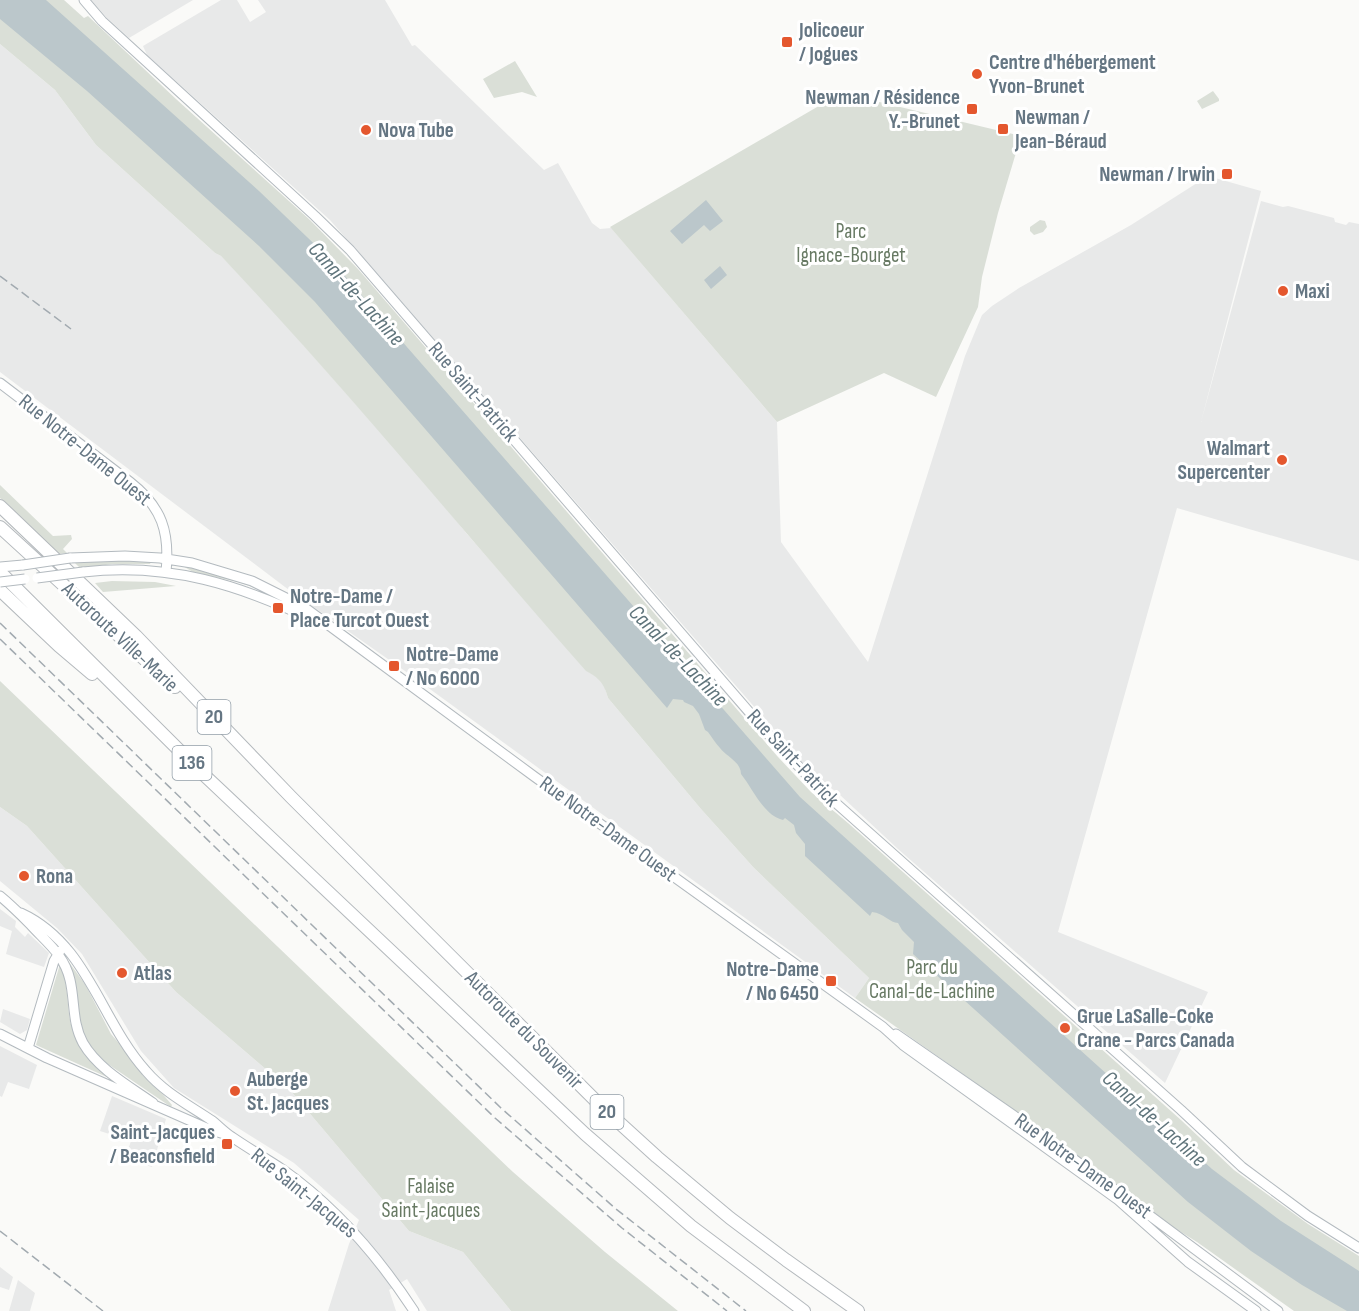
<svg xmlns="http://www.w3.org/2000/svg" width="1359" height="1311" font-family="'Sofia Sans Condensed',sans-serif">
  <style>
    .built { fill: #e8e9e9 }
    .green { fill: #dadfd7 }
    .water { fill: #bbc7cb }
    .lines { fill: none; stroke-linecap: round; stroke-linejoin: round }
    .secondary-casing { stroke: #b3babf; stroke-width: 11 }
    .motorway-casing { stroke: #b4b9bd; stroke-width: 14 }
    .secondary { stroke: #fff; stroke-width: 9 }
    .motorway { stroke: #fff; stroke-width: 12 }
    .rail { stroke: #a2aab0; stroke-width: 1.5; stroke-dasharray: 9 4.5; stroke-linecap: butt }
    .secondary-bridge-casing { stroke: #b3babf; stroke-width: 11; stroke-linecap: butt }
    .secondary-bridge { stroke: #fff; stroke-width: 9 }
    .poi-dot { fill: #e4572e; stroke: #fff; stroke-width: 2 }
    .labels { text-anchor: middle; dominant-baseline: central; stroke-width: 6; stroke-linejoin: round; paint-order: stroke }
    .shield { fill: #fff; stroke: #939fa8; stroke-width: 1.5 }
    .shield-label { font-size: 20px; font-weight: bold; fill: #657683 }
    .poi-label { font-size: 21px; font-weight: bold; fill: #657683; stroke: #fff; text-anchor: start }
    .park-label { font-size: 21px; fill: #687a64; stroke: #fff }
    .street-label { font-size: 21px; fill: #657683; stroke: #fff }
    .water-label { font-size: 22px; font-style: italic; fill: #60757c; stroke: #fff }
  </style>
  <rect width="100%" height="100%" fill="#fafaf8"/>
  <path class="built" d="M91,0H193L129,38L107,18Z
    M221,0H237L250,22L266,12L258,0H385L412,46L415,45L544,170L558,163L592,223L600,229L611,228L777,422L781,542L868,662L965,356L982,315L992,306L1019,288L1131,225L1208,176L1261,191L1201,422L1261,201L1283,207L1288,206L1334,218L1335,222L1346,225L1349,222L1359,224V561L1177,508L1058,932L1208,992L1165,1083L898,849L840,795L812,773L330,220L147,55L143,46Z
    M0,44L55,90L96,145L215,253L221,256L258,294L423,480L467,534L586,670L598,678L604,685L608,698L701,809L754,868L869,978L855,998L405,671L285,587L0,372Z
    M0,807L27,826L176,992L290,1090L409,1231L463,1252L511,1311H427L407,1279L389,1290L396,1311H328L349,1244L359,1220L294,1163L174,1088L141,1051L82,954L57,928L0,881Z
    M0,909L16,921L15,927L25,937L28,933L49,953L44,967L6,954L12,931L0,926Z
    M3,1009L30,1019L27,1030L20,1034L0,1022Z
    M0,1046L37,1065L29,1089L8,1082L2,1097L0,1096Z
    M112,1096L166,1119L152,1167L125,1159L131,1141L100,1131Z
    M0,1267L13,1277L9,1290L0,1287Z
    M18,1280L35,1293L30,1311H9Z"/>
  <path class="green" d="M0,0H64L84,18L88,16L176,99L310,220L358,269L778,757L811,792L848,823L1181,1120L1234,1170L1308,1224L1359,1256V1311H1294L1197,1242L1176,1229L1011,1108L855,998L869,978L754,868L701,809L608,698C604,683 599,678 586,671C464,533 348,390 221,256L215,253L96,145L55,90L0,44Z
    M515,61L537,97L522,92L494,98L483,79Z
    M1213,91L1219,99V101L1202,109L1197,101Z
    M846,94L1021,136L998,213L982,277L978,307L936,397L884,373L777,422L610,227L836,96Z
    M1040,220L1045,221L1047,227L1043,232L1034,235L1030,231V227Z
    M0,485L53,536L71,535L72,539L63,549L67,553L58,554L0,498Z
    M134,559L151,562L150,564H112L81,569L74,562Z
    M181,565L247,583L267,592L238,582L193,572Z
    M112,581L155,582L176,586L103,592L95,583Z
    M0,681L513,1172L605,1252L678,1311H511L463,1252L409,1231L290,1090L176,992L27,826L0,807Z
    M68,961L85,984L111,1034L172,1105L171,1107L99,1058L82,1034Z
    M60,964C67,981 67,996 69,1014C74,1055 106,1073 136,1093L114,1084L109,1078L36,1045Z"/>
  <path class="water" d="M0,0H46L259,191L331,260L800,797L1212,1169L1281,1221L1359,1271V1311H1347L1302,1285L1251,1251L1188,1202L913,954L914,942L902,930L898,923C890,923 884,913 872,912L870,916L805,856V844L796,833L794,825L785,818L783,820C764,816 753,789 741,774C741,762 727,757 720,748C715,743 712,737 708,732L705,730L699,714L693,706L684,702L683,700L673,699L667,708L315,302L259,246L87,91L0,19Z
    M706,200L723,221L710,231L704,225L682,244L670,231Z
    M720,266L727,275L711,289L704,280Z"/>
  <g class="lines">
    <defs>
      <path id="secondary" d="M84,0L102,21L315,216L350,250L769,735L819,788L1181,1110L1242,1167L1308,1216L1359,1248
        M0,383L130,482C162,507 170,532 166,572
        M70,558L125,556L160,558L192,563L252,581L304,607L535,777L883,1027L903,1045L1117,1199L1188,1262L1256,1311
        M0,567L23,565
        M83,572C169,562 241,585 317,622
        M0,896C11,905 20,914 30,924C46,942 64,954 70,980C75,1001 72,1023 83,1043C98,1069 129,1086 153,1103
        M21,913C88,944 100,1020 146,1071C164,1092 187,1104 211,1120C218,1125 224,1132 232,1137C248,1148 265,1158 282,1169C336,1207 378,1256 414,1311
        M0,1034L47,1058L209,1129L227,1135
        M896,1034L1036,1131L1278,1311
        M28,1048L54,961L60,951"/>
      <path id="motorway" d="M0,506L136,636L291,797L602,1107L657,1157L730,1218L786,1260L858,1311
        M0,527L175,687
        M0,572L202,773L585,1134L691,1226L804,1311
        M0,590L59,646L92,674"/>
    </defs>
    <use href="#secondary" class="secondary-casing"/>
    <use href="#motorway" class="motorway-casing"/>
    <use href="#secondary" class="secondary"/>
    <use href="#motorway" class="motorway"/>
    <path class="rail" d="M0,276L71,329
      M0,623L501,1108L616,1209L746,1311
      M0,639L495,1118L622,1228L727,1311
      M0,1231L103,1311"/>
    <defs>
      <path id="secondary-bridge" d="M23,565L70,558
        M37,578L83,572
        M0,582L25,579"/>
    </defs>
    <use href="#secondary-bridge" class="secondary-bridge-casing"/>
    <use href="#secondary-bridge" class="secondary-bridge"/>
  </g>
  <g class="poi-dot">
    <rect x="781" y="36" width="12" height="12" rx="3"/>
    <circle cx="977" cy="74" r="6"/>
    <rect x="966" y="103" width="12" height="12" rx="3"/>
    <rect x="997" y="123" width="12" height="12" rx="3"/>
    <circle cx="366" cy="130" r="6"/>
    <rect x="1221" y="168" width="12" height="12" rx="3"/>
    <circle cx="1283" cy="291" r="6"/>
    <circle cx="1282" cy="460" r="6"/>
    <rect x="272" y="602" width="12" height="12" rx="3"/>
    <rect x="388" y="660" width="12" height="12" rx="3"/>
    <circle cx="24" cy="876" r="6"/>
    <circle cx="122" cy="973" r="6"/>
    <rect x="825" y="975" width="12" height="12" rx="3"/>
    <circle cx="1065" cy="1028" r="6"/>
    <circle cx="235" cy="1091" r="6"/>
    <rect x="221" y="1138" width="12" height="12" rx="3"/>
  </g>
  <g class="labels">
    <g class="shield">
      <rect x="197.5" y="700" width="33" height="34" rx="4.5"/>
      <rect x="172.5" y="746" width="39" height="34" rx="4.5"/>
      <rect x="590.5" y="1095" width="33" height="34" rx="4.5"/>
    </g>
    <g class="shield-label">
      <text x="214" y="717">20</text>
      <text x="192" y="763">136</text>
      <text x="607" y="1112">20</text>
    </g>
    <g class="poi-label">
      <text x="799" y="30">Jolicoeur<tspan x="799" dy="24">/ Jogues</tspan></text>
      <text x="989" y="62">Centre d'hébergement<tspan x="989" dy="24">Yvon-Brunet</tspan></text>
      <text x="960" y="97" text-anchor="end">Newman / Résidence<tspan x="960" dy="24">Y.-Brunet</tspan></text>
      <text x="1015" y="117">Newman /<tspan x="1015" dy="24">Jean-Béraud</tspan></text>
      <text x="378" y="130">Nova Tube</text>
      <text x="1215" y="174" text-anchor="end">Newman / Irwin</text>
      <text x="1295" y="291">Maxi</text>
      <text x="1270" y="448" text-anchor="end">Walmart<tspan x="1270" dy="24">Supercenter</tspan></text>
      <text x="290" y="596">Notre-Dame /<tspan x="290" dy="24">Place Turcot Ouest</tspan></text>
      <text x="406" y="654">Notre-Dame<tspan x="406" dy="24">/ No 6000</tspan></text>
      <text x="36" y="876">Rona</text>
      <text x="819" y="969" text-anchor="end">Notre-Dame<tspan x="819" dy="24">/ No 6450</tspan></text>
      <text x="134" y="973">Atlas</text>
      <text x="1077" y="1016">Grue LaSalle-Coke<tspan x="1077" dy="24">Crane - Parcs Canada</tspan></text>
      <text x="247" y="1079">Auberge<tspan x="247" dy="24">St. Jacques</tspan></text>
      <text x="215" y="1132" text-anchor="end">Saint-Jacques<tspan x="215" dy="24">/ Beaconsfield</tspan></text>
    </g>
    <g class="park-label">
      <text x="851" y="231">Parc<tspan x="851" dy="24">Ignace-Bourget</tspan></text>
      <text x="932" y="967">Parc du<tspan x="932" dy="24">Canal-de-Lachine</tspan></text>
      <text x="431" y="1186">Falaise<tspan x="431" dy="24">Saint-Jacques</tspan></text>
    </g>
    <g class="street-label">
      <text transform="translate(473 392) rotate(49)">Rue Saint-Patrick</text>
      <text transform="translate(85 450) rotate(39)">Rue Notre-Dame Ouest</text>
      <text transform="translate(120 637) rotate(43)">Autoroute Ville-Marie</text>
      <text transform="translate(793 758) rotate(47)">Rue Saint-Patrick</text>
      <text transform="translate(608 829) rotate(36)">Rue Notre-Dame Ouest</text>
      <text transform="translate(524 1030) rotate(45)">Autoroute du Souvenir</text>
      <text transform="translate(1083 1166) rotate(36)">Rue Notre-Dame Ouest</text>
      <text transform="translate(304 1193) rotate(39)">Rue Saint-Jacques</text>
    </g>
    <g class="water-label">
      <text transform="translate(356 294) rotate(48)">Canal-de-Lachine</text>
      <text transform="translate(678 656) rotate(46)">Canal-de-Lachine</text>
      <text transform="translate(1154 1119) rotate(42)">Canal-de-Lachine</text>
    </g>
  </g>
</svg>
